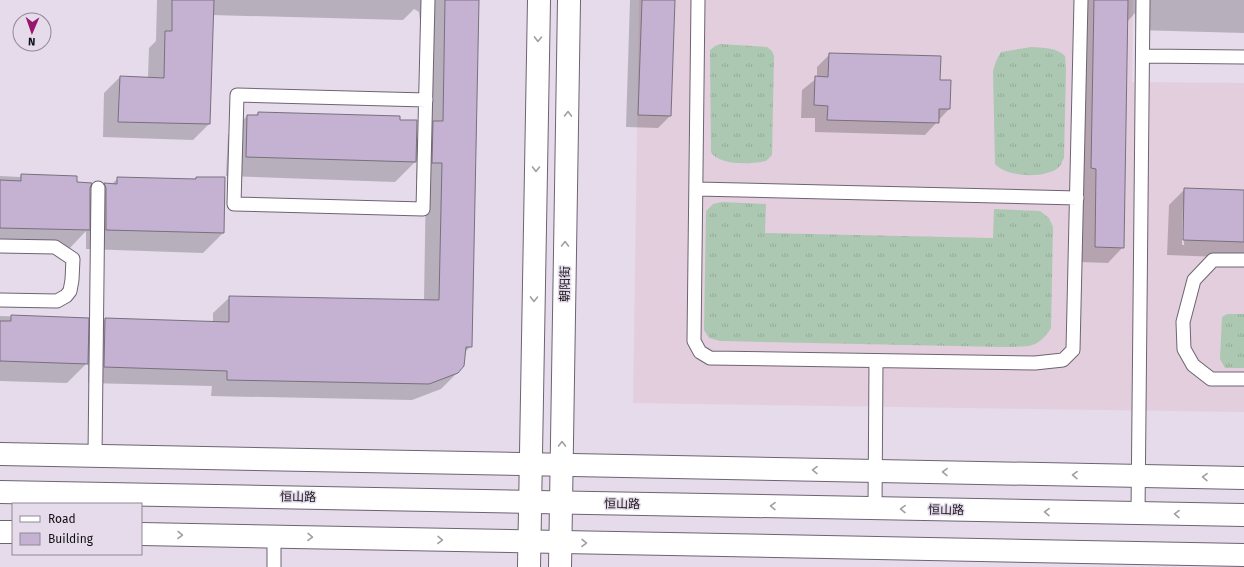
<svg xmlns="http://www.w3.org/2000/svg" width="1244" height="567" font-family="'Fira Sans','Noto Sans SC',sans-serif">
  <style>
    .commercial { fill: #e3cedd }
    .grass { fill: url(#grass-tufts) }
    .shadow { fill: #0003; fill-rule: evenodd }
    .building { fill: #c5b2d2; stroke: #78707e }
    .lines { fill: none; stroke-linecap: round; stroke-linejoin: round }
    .service-casing { stroke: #6d6472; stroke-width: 15 }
    .minor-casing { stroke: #6d6472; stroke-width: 24 }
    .tertiary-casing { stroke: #6d6472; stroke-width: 24 }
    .secondary-casing { stroke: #6d6472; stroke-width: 24 }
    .service { stroke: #fff; stroke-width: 13 }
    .minor { stroke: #fff; stroke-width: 22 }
    .tertiary { stroke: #fff; stroke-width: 22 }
    .secondary { stroke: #fff; stroke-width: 22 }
    .oneway { stroke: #a09fa1 }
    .labels { text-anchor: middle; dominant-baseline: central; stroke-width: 3; stroke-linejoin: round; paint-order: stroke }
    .street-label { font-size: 12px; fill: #120f14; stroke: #e5dbeb }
  </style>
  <defs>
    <pattern id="grass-tufts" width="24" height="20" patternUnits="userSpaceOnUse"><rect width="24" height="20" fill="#adc8b2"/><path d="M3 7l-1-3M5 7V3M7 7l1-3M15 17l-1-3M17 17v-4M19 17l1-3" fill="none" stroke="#94ab98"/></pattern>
  </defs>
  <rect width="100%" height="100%" fill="#e5dbeb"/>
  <path class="commercial" d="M639,0H1133L1132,82L1244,83V412L633,403Z"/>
  <path class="grass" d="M720,44L767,47L772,51L774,56L772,155L766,161C751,164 719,166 711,152L710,50L715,46Z
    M1031,47C1043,48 1056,47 1065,56L1066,69L1064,158C1062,161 1061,166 1058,168C1044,179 1006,177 995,164L993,71L996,61L1001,52Z
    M722,202L766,204L765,233L993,238L994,209L1040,211L1049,218L1053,227L1051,328C1037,350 1027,346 1004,347L720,341L709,338L704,330L706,211L713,204Z
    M1227,314H1244V368H1225L1220,359L1222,317Z"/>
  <path class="shadow" d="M157,0H478L471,346L464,353L458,372L441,389L412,400L211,396L212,386L88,383V362L67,383L0,381V316L88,319L87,337L105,319L213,322V313L230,297L424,301L426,179H416L417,160L395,182L226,176L228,135L247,116H255L258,113L399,120L416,140L427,128L429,21H420L419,12L414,9L403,20L212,15L209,124L193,140L103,137L104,93L120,77L148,78L149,48L156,41Z
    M630,0H674L670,116L658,128L626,127Z
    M1080,0H1244V33L1136,30L1135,13L1127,22L1123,247L1108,263L1080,262Z
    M830,54L939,81L950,108L925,135L815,132V118H801L802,90L817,78V67Z
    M21,175L76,183L89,188V200L105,184L111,185L118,178L193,180L196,178H224L223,233L203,253L86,249V231L69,249L0,248V176L20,177Z
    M1185,189L1244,191V258L1167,255L1169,205ZM1183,204H1185L1184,245H1182Z"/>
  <path class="building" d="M172,0H214L210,124L118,122L120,76L164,78L165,31H172Z
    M445,0H479L472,347H466L464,366L458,373L429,384L227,380V371L104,367L105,318L229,322V296L439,300L442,163H432L433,121H443Z
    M642,0H675L671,116L638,115Z
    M1094,0H1128L1124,248L1095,247L1096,169L1091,168Z
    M829,53L941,56L940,80H951L950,109H939V123L827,120L828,106L814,105L815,76L828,77Z
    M258,112L400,116V120H417L416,162L246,157L247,115H258Z
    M21,174L77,176V182L92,183L90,188V230L0,228V180L21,181Z
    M117,177L196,179V177H225L224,233L106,230V188L104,183L117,184Z
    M1184,188L1244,190V242L1183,240Z
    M11,315L89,318L88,364L0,361V321H11Z"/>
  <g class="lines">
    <defs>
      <path id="service" d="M698,0L694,341L700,352L710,358L1035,363L1063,360L1073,350L1081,0
        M1143,56L1244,57
        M426,100L237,95L234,204L423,209L428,0
        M696,189L1077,198
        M0,246L55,247L73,259L72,280L70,291L66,296L57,301L0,300
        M1244,260H1213L1194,280L1183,322L1184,349L1193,365L1211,379H1244
        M95,456L98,188
        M875,508L876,361
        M1138,513L1143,0
        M274,567V537"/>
      <path id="minor" d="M0,454L1244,478"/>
      <path id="tertiary" d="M529,567L539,0
        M560,567L569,0"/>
      <path id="secondary" d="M0,492L1244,515
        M0,532H13
        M141,534L1244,555"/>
    </defs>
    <use href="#service" class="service-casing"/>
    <use href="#minor" class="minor-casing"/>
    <use href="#tertiary" class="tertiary-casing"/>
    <use href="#secondary" class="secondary-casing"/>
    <use href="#service" class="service"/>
    <use href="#minor" class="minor"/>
    <use href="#tertiary" class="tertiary"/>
    <use href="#secondary" class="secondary"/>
  </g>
  <defs><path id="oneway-chevron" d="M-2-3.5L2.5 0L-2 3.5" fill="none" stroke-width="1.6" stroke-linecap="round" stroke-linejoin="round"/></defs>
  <g class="oneway">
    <use href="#oneway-chevron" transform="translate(538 39) rotate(91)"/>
    <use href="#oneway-chevron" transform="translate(568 114) rotate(-89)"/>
    <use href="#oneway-chevron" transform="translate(536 169) rotate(91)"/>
    <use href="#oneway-chevron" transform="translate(565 244) rotate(-89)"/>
    <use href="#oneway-chevron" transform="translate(534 299) rotate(91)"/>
    <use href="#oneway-chevron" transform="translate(562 444) rotate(-89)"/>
    <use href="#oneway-chevron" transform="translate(815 470) rotate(-179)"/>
    <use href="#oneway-chevron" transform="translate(945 472) rotate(-179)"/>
    <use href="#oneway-chevron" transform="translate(1075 475) rotate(-179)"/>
    <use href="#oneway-chevron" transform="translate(1205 477) rotate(-179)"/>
    <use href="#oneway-chevron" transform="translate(773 506) rotate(-179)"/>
    <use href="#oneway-chevron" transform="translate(903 509) rotate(-179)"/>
    <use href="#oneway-chevron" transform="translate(1047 512) rotate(-179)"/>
    <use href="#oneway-chevron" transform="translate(1177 514) rotate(-179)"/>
    <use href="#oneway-chevron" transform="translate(180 535) rotate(1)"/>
    <use href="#oneway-chevron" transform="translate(310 537) rotate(1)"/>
    <use href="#oneway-chevron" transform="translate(440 540) rotate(1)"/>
    <use href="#oneway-chevron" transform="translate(584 543) rotate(1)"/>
  </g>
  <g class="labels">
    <g class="street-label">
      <text transform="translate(565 284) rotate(-89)">朝阳街</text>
      <text transform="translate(298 497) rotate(1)">恒山路</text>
      <text transform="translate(622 504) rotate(1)">恒山路</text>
      <text transform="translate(946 510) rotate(1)">恒山路</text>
    </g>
  </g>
  <rect x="12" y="503" width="130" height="52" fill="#e5dbeb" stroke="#918995"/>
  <rect x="20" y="516" width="20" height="6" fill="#ffffff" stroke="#918995"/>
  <text x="48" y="523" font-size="12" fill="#120f14">Road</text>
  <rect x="20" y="533" width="20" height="12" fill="#c5b2d2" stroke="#918995"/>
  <text x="48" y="543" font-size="12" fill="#120f14">Building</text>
  <g transform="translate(32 32) rotate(182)"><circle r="19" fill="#e5dbeb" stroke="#918995"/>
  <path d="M0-3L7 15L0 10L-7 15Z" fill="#98166d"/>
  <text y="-6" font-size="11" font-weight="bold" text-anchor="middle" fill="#120f14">N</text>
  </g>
</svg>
